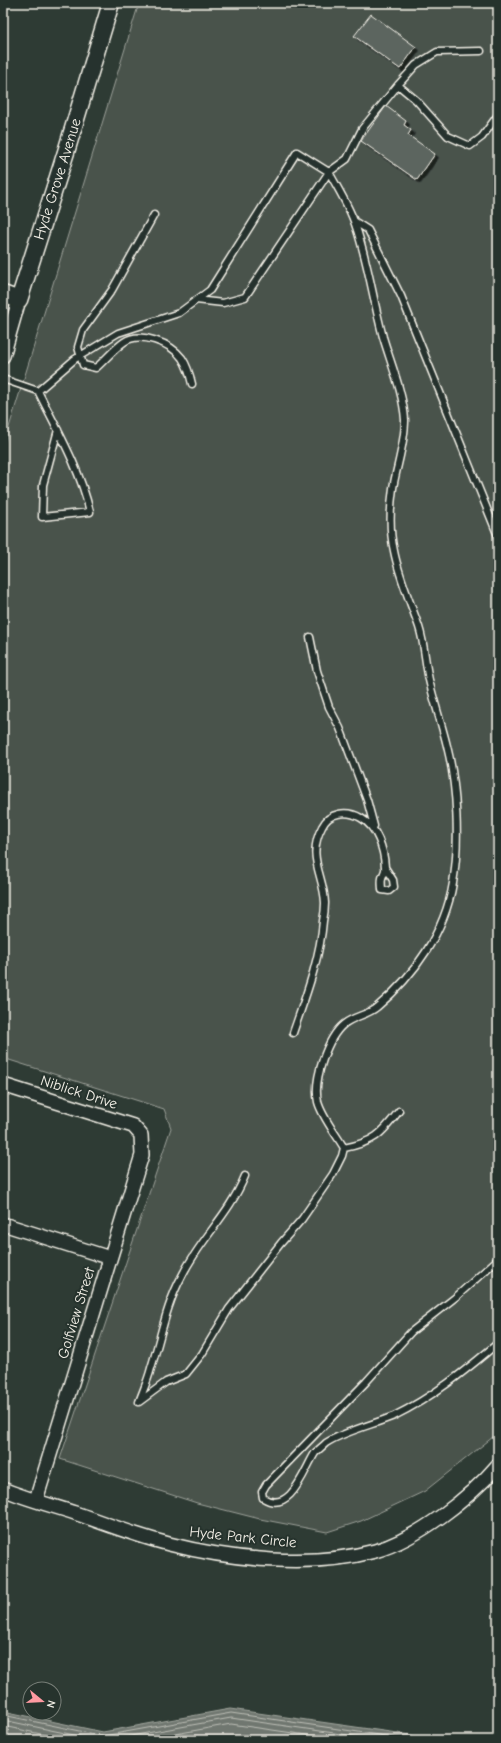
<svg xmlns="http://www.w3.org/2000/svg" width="501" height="1743" font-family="'Comic Neue',sans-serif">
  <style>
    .green { fill: #48524c; stroke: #9ea29a }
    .water { fill: #6f7770; stroke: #a4a8a0 }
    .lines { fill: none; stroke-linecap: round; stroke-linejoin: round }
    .shore { stroke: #bfc0b8; stroke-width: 1 }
    .building { fill: #5c655e; stroke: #f4f1e8; filter: url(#shadow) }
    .service-casing { stroke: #f4f1e8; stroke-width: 9 }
    .minor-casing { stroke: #f4f1e8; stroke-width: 16 }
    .tertiary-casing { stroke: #f4f1e8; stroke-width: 19 }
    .service { stroke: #26332d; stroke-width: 6 }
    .minor { stroke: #26332d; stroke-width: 13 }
    .tertiary { stroke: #26332d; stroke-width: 16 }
    .labels { text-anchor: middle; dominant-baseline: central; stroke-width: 4; stroke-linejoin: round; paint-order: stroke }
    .street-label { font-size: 15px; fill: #f4f1e8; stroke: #26332d }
  </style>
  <defs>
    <filter id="shadow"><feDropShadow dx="3.5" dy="3.5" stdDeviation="0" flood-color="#0009"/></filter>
  </defs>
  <rect width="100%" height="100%" fill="#2e3b34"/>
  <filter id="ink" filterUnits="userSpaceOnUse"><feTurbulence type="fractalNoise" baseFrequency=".025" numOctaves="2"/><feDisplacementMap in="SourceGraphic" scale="8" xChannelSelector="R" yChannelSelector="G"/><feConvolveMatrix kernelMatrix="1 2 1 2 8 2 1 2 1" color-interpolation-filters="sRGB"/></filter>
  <g filter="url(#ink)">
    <path class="green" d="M139,3H498V1433L425,1491L361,1521L327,1532L260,1519L197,1503L60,1459L171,1128L164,1109L3,1058V447Z"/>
    <path class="water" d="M230,1709L411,1735L421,1740H3V1711L103,1732Z"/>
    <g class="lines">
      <path class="shore" d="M3,1715L103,1736L231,1713L412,1740
        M3,1720L98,1740
        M3,1726L69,1740
        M108,1740L231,1718L382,1740
        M142,1740L231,1724L341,1740"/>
    </g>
    <path class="building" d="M371,14L416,47L400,69L354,36Z
      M386,106L406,121L404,125L411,130L408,135L435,154L417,180L361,141Z"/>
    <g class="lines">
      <defs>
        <path id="service" d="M398,85L416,65L437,52L481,51
          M154,215L112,290L83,330L78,347L83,365L96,368C105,360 114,349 124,342C140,331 171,343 182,358C188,367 190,375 192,384
          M354,221L368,230L401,296L498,536
          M196,300L223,303L245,297L329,172C338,189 349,206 355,224C368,261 373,300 383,337C391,364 403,392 405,420C405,443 397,465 393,488C390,509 389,530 394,551C399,577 410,601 419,627C425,645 425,665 430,684C435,705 442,725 447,746C457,786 460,842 453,883C445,932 414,976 377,1007C368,1015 354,1016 344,1024C327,1038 313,1080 318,1102C322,1117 336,1134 344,1148C374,1142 381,1135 399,1111
          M3,379L38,391L75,359L118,333L179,313L210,290L297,152L329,172L347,159L362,129L398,85L416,100L448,136L470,146L482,137L498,115
          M38,391C58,431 80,469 90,512L42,517L43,485L58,430
          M310,637L317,671L329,707L340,728L367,800L374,826
          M293,1033C305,998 320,959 323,921C324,916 325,909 325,903C324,875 306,857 322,827C329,812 347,810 361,818C377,827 384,849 385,867C386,871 383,874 382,878C381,882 382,887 382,890L389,891L394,887L393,880L386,869
          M498,1259L457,1296L411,1332L366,1382L266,1485L262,1492L263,1498C291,1515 304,1470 315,1453C318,1450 323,1446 326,1443C342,1432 375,1424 394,1416C433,1397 465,1371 498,1343
          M139,1402L166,1382L186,1374L202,1354L229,1309L281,1243L302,1219L333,1174L342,1156L344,1148
          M139,1402C143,1391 148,1380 151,1368C161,1337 166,1305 182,1276C200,1239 229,1215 245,1176"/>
        <path id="minor" d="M3,356L19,300
          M3,1085L133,1126L141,1135L142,1155L36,1500
          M3,1224L110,1258
          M3,1489C26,1499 51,1505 75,1513C106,1524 137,1536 169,1544C232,1560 312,1568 375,1551C417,1539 470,1498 498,1465"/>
        <g id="tertiary">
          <path id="s1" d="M3,294L19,300L66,152L111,3"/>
        </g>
      </defs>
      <use href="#service" class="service-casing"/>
      <use href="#minor" class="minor-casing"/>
      <use href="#tertiary" class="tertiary-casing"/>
      <use href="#service" class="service"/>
      <use href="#minor" class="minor"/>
      <use href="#tertiary" class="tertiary"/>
    </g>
  </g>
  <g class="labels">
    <g class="street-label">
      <text stroke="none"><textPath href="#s1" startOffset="144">Hyde Grove Avenue</textPath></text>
      <text transform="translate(79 1092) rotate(18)">Niblick Drive</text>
      <text transform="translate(76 1313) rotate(-73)">Golfview Street</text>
      <text transform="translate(243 1537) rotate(6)">Hyde Park Circle</text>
    </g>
  </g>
  <rect width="501" height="1743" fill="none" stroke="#26332d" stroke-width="16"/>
  <rect x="8" y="8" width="485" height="1727" fill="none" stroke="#f4f1e8" stroke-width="1.5" filter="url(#ink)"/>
  <g transform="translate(42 1701) rotate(108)"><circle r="19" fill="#26332d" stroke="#787f78"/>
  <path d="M0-3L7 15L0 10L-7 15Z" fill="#ff9aa2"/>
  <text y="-6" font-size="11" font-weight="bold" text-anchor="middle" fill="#f4f1e8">N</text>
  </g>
</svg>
